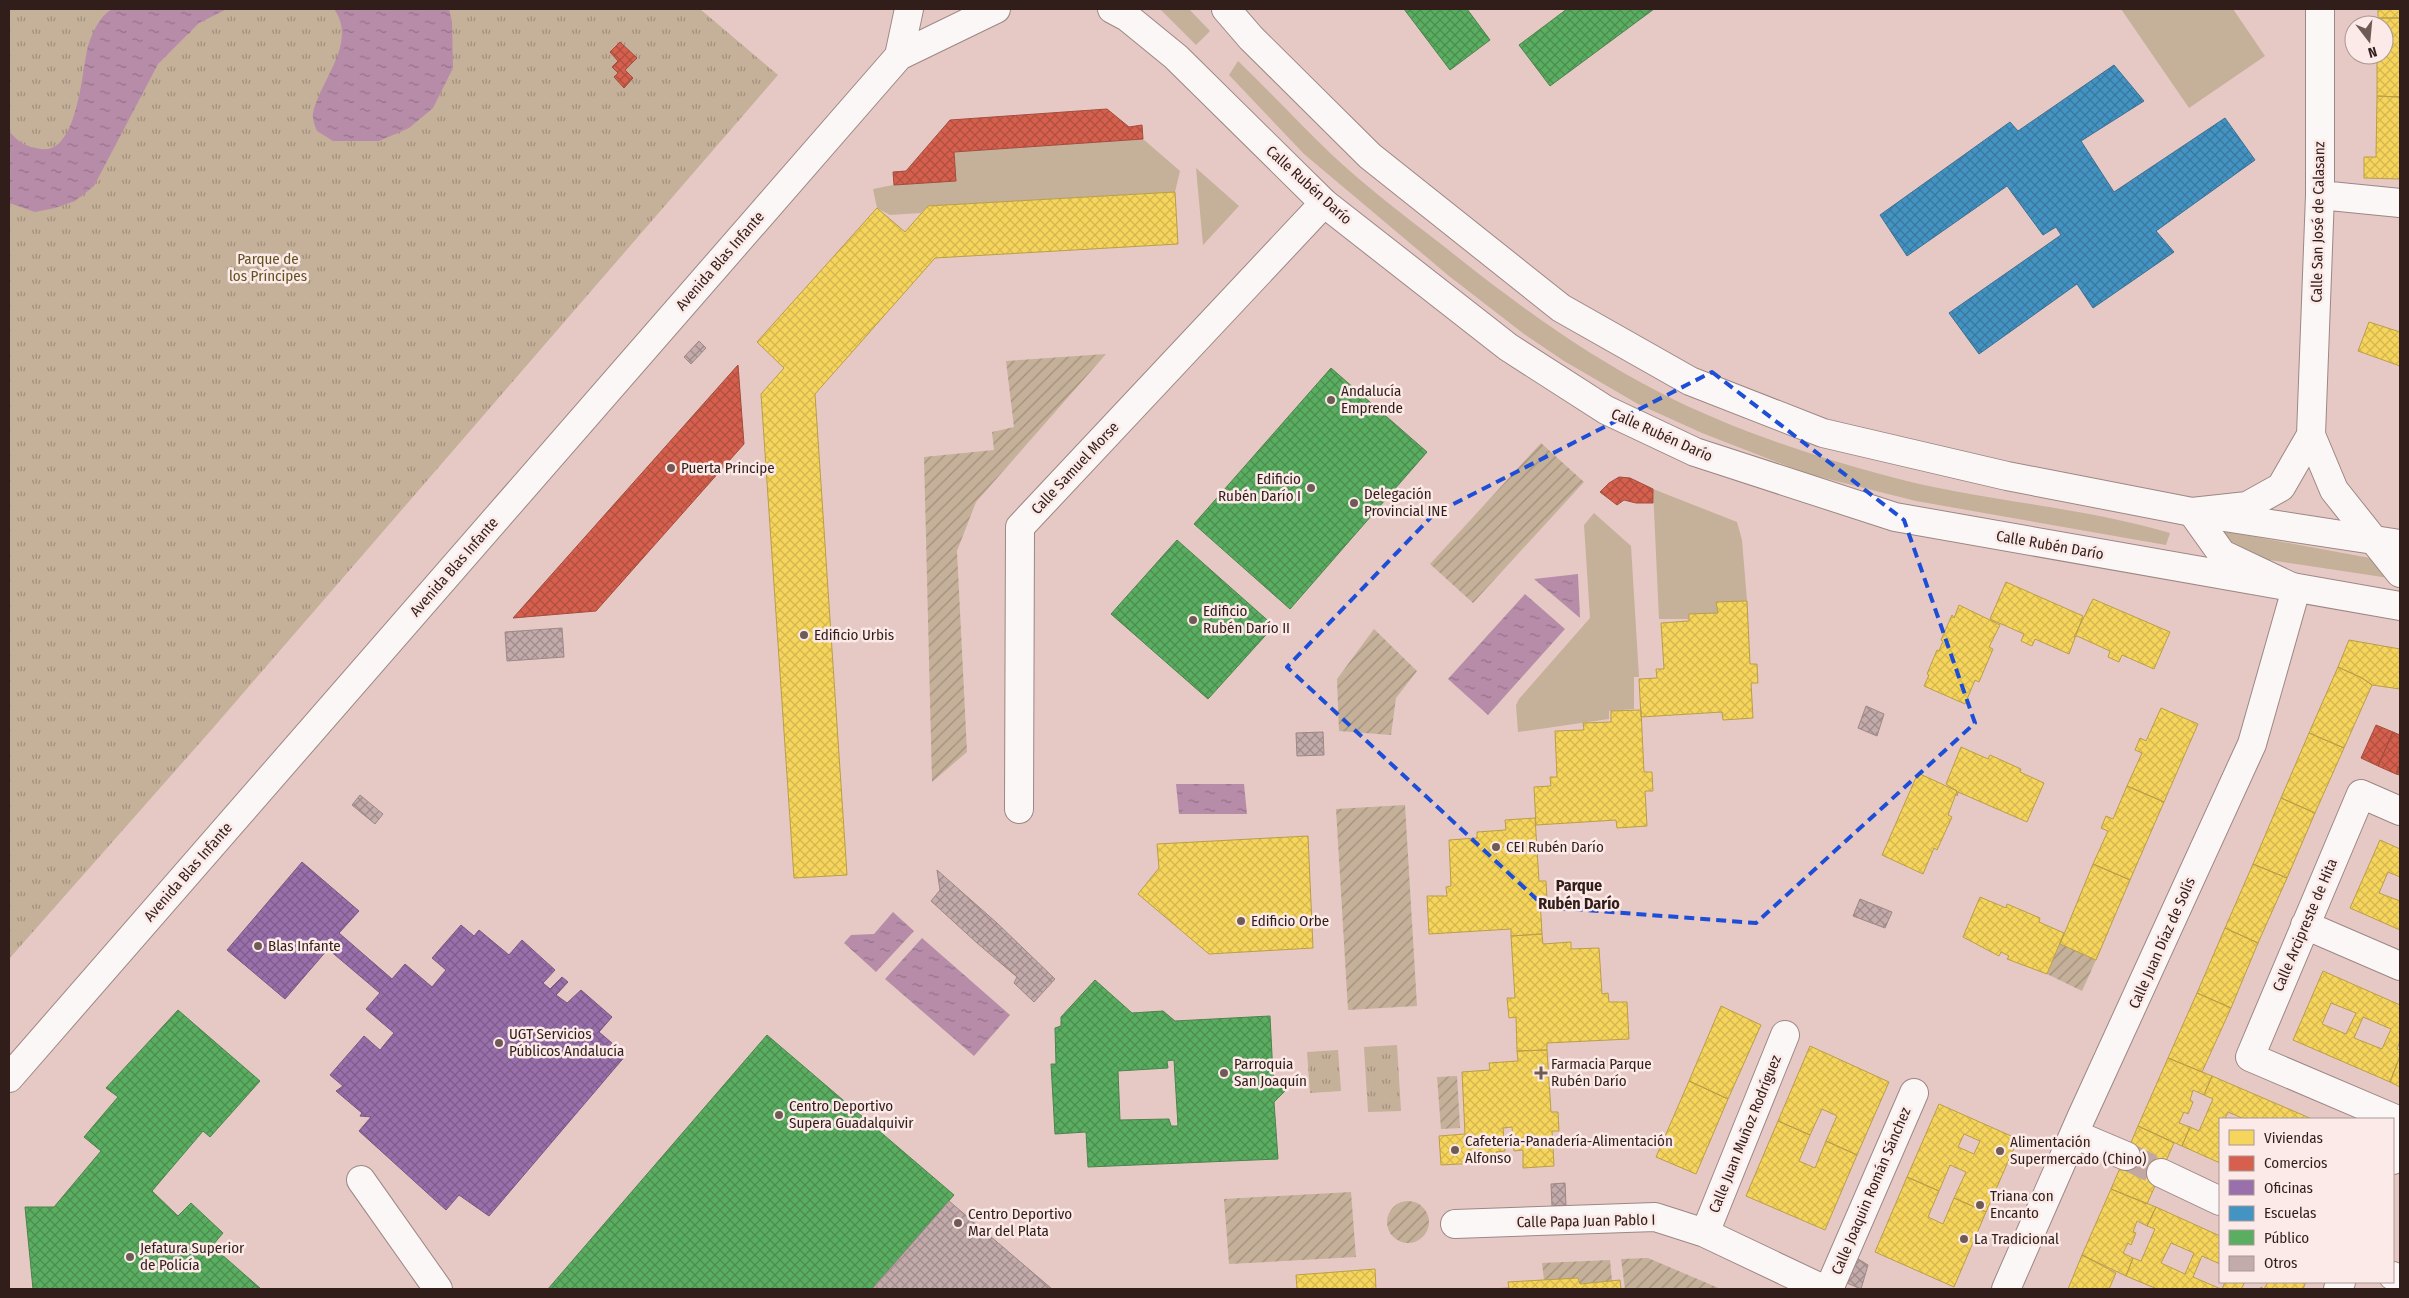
<svg xmlns="http://www.w3.org/2000/svg" width="2409" height="1298" font-family="'Fira Sans Condensed',sans-serif">
  <style>
    .grass { fill: #c5b099 }
    .park { fill: url(#park-tufts) }
    .garden { fill: url(#garden-furrows) }
    .water { fill: url(#water-ripples) }
    .homes { fill: url(#homes-cross-hatch); stroke: #bb9e48; fill-rule: evenodd }
    .shops { fill: url(#shops-cross-hatch); stroke: #a44c3e }
    .offices { fill: url(#offices-cross-hatch); stroke: #7a5780 }
    .schools { fill: url(#schools-cross-hatch); stroke: #3e7091 }
    .public { fill: url(#public-cross-hatch); stroke: #4e834c; fill-rule: evenodd }
    .building { fill: url(#building-cross-hatch); stroke: #9d8887 }
    .lines { fill: none; stroke-linecap: round; stroke-linejoin: round }
    .street-tunnel { stroke: #c2a7a2; stroke-width: 28; stroke-dasharray: 28 14; stroke-linecap: butt }
    .street-casing { stroke: #9c8784; stroke-width: 30 }
    .primary-casing { stroke: #9c8784; stroke-width: 30 }
    .street { stroke: #fbf7f6; stroke-width: 28 }
    .primary { stroke: #fbf7f6; stroke-width: 28 }
    .marked { fill: none; stroke: #1d4ed8; stroke-width: 4; stroke-dasharray: 10 6; stroke-linejoin: round }
    .poi-dot { fill: #705a56; stroke: #fbeae7; stroke-width: 2 }
    .labels { text-anchor: middle; dominant-baseline: central; stroke-width: 5; stroke-linejoin: round; paint-order: stroke }
    .street-label { font-size: 15px; fill: #311e1b; stroke: #fbeae7 }
    .park-label { font-size: 15px; fill: #625221; stroke: #fbeae7 }
    .poi-label { font-size: 15px; fill: #311e1b; stroke: #fbeae7; text-anchor: start }
    .neighbourhood-label { font-size: 16px; font-weight: bold; fill: #311e1b; stroke: #fbeae7 }
  </style>
  <defs>
    <pattern id="park-tufts" width="24" height="20" patternUnits="userSpaceOnUse" patternTransform="scale(1.25)"><rect width="24" height="20" fill="#c5b099"/><path d="M3 7l-1-3M5 7V3M7 7l1-3M15 17l-1-3M17 17v-4M19 17l1-3" fill="none" stroke="#a18f7c"/></pattern>
    <pattern id="garden-furrows" width="10" height="10" patternUnits="userSpaceOnUse" patternTransform="scale(1.25)"><rect width="10" height="10" fill="#c5b099"/><path d="M-1 1l2-2M0 10L10 0M9 11l2-2" fill="none" stroke="#a18f7c"/></pattern>
    <pattern id="water-ripples" width="26" height="14" patternUnits="userSpaceOnUse" patternTransform="scale(1.25)"><rect width="26" height="14" fill="#b78ca9"/><path d="M2 4q2-2 4 0t4 0M15 11q2-2 4 0t4 0" fill="none" stroke="#957289"/></pattern>
    <pattern id="homes-cross-hatch" width="8" height="8" patternUnits="userSpaceOnUse" patternTransform="scale(1.25)"><rect width="8" height="8" fill="#f6d55c"/><path d="M0 0l8 8M0 8l8-8" fill="none" stroke="#d3b64f"/></pattern>
    <pattern id="shops-cross-hatch" width="8" height="8" patternUnits="userSpaceOnUse" patternTransform="scale(1.25)"><rect width="8" height="8" fill="#d6604d"/><path d="M0 0l8 8M0 8l8-8" fill="none" stroke="#ae4f3f"/></pattern>
    <pattern id="offices-cross-hatch" width="8" height="8" patternUnits="userSpaceOnUse" patternTransform="scale(1.25)"><rect width="8" height="8" fill="#9970ab"/><path d="M0 0l8 8M0 8l8-8" fill="none" stroke="#7d5b8a"/></pattern>
    <pattern id="schools-cross-hatch" width="8" height="8" patternUnits="userSpaceOnUse" patternTransform="scale(1.25)"><rect width="8" height="8" fill="#4393c3"/><path d="M0 0l8 8M0 8l8-8" fill="none" stroke="#39779e"/></pattern>
    <pattern id="public-cross-hatch" width="8" height="8" patternUnits="userSpaceOnUse" patternTransform="scale(1.25)"><rect width="8" height="8" fill="#5aae61"/><path d="M0 0l8 8M0 8l8-8" fill="none" stroke="#4b8d4f"/></pattern>
    <pattern id="building-cross-hatch" width="8" height="8" patternUnits="userSpaceOnUse" patternTransform="scale(1.25)"><rect width="8" height="8" fill="#c2abaa"/><path d="M0 0l8 8M0 8l8-8" fill="none" stroke="#9e8b8a"/></pattern>
  </defs>
  <rect width="100%" height="100%" fill="#e6c9c4"/>
  <path class="grass" d="M1160,9H1189L1210,31L1196,45Z
    M2121,9H2233L2265,56L2189,108Z
    M1238,61C1269,91 1298,122 1329,152C1364,185 1403,215 1441,244C1511,300 1579,351 1659,392C1726,427 1807,454 1880,474C1975,501 2075,505 2170,533L2166,545L1916,501L1808,474L1702,433L1638,404L1564,361L1524,334L1449,276L1304,154L1229,75Z
    M1143,139L1180,171L1175,192L928,206L921,213L890,215L877,208L873,189L898,184L956,181L954,152Z
    M1196,168L1239,206L1203,245Z
    M1653,489L1737,522L1742,540L1747,601L1716,603L1718,613L1689,614V619H1659Z
    M1594,513L1631,546L1639,677H1634V709L1609,711V719L1518,732L1516,705L1519,699L1590,618L1584,525Z
    M2218,530L2370,558L2389,578L2243,556Z"/>
  <path class="park" d="M9,9H700L778,75L213,728L9,959Z
    M1397,1045L1401,1111L1368,1112L1364,1047Z
    M1338,1050L1341,1091L1310,1093L1307,1052Z"/>
  <path class="garden" d="M1106,354L976,502L957,551L967,752L932,782L924,457L994,450L992,432L1014,427L1006,361Z
    M1541,443L1584,482L1473,603L1430,564Z
    M1374,629L1417,671L1396,698L1391,735L1339,731L1337,679Z
    M1405,805L1417,1006L1348,1010L1336,809Z
    M2060,944L2096,960L2082,991L2047,974Z
    M1457,1076L1460,1128L1441,1129L1437,1077Z
    M1351,1192L1356,1257L1229,1264L1224,1199Z
    M1387 1222a21 21 0 1 1 42 0a21 21 0 1 1-42 0Z
    M1648,1258L1721,1289H1625L1621,1259Z
    M1610,1260L1612,1281L1580,1284L1578,1278L1544,1280L1542,1263Z"/>
  <path class="water" d="M112,9H227L199,23L158,64L94,186L75,201L55,208L35,212L9,203V131C18,142 26,147 41,149C78,155 82,69 88,46C93,31 99,17 112,9Z
    M334,9H449L452,22L453,68L433,108L409,128L379,141H333L317,131C315,126 312,118 313,113C321,79 358,42 334,9Z
    M1578,574L1580,618L1534,579Z
    M1525,594L1565,629L1488,715L1448,679Z
    M1176,784H1244L1247,814H1179Z
    M893,912L914,931L876,972L844,943L851,935L874,934Z
    M922,938L1010,1015L974,1056L885,979Z"/>
  <path class="homes" d="M2378,9H2400V18H2378Z
    M2378,18H2400V97L2377,96V55H2384V25H2378Z
    M2377,96L2400,97V179L2364,178V157H2376Z
    M1175,192L1178,244L935,258L815,394L847,875L794,878L761,394L784,368L757,342L877,208L905,232L928,206Z
    M2369,322L2400,332V366L2358,351Z
    M2006,582L2083,616L2069,654L2035,639L2032,646L2021,641L2024,634L1990,619Z
    M2093,599L2170,632L2154,669L2122,655L2119,662L2108,657L2110,651L2077,636L2074,637Z
    M1747,601L1750,664H1757L1758,683H1751L1753,718L1723,720L1722,712L1641,717L1639,679L1657,678L1656,669H1664L1661,623L1689,621V614L1718,613L1716,602Z
    M1959,605L2000,625L1989,647L1993,649L1979,682L1975,680L1965,704L1924,686L1929,675L1927,674L1937,650L1939,651L1943,641L1941,640L1952,615L1954,618Z
    M2349,640L2400,649V689L2372,685L2362,678L2338,667Z
    M2338,667L2362,678L2372,685L2344,748L2309,733Z
    M2161,708L2198,724L2164,802L2127,786L2142,753L2135,750L2140,738L2146,741Z
    M1641,710L1644,772H1652L1653,791H1645L1647,826L1617,828L1616,820L1536,825L1534,787L1551,786L1550,777H1557L1555,731L1584,730L1583,723L1611,722V711Z
    M2309,733L2344,748L2315,813L2281,798Z
    M1961,747L1988,759L1990,755L2021,769L2020,772L2044,783L2027,822L1958,792L1957,796V791L1946,784Z
    M1918,773L1957,791L1948,815L1952,817L1937,850L1934,848L1923,874L1882,855Z
    M2127,786L2164,802L2130,880L2093,864L2108,831L2101,828L2106,816L2113,819Z
    M2281,798L2315,813L2287,878L2253,864Z
    M1535,818L1539,881H1546L1547,899L1540,900L1542,934L1511,936V929L1429,934L1427,896H1447L1446,887L1451,886L1449,840L1477,838V832L1506,830L1505,820Z
    M1308,836L1313,948L1209,954L1138,894L1159,868L1157,844Z
    M2380,840L2400,849V877L2388,872L2379,893L2400,901V930L2350,908Z
    M2093,864L2130,880L2096,960L2060,944Z
    M2253,864L2287,878L2258,943L2225,928Z
    M1980,897L2006,908L2007,904L2040,918L2039,922L2064,933L2047,974L2007,959L2009,956L2001,952L1999,956L1963,937Z
    M2225,928L2258,943L2231,1008L2197,993Z
    M1542,934L1543,944L1571,942V949L1599,948L1602,994L1608,993L1609,1002H1627L1629,1039L1547,1043V1050L1517,1051L1516,1017L1509,1018L1507,998H1515L1511,936Z
    M2323,971L2400,1005V1041L2397,1049L2400,1050V1056L2390,1082L2293,1040ZM2331,1003L2356,1013L2346,1034L2322,1024ZM2363,1017L2391,1029L2382,1049L2354,1038Z
    M2197,993L2231,1008L2202,1072L2168,1058Z
    M1721,1006L1761,1025L1728,1099L1689,1081Z
    M1810,1046L1889,1082L1857,1155L1826,1141L1837,1116L1822,1109L1810,1135L1778,1121Z
    M1547,1050L1551,1112H1558L1559,1131H1552L1554,1166L1523,1168V1150L1514,1151L1512,1127L1503,1128L1505,1151L1496,1152V1162L1441,1165L1439,1136L1465,1134L1462,1072L1490,1070L1489,1063L1518,1061L1517,1051Z
    M2400,1056V1087L2390,1082Z
    M2168,1058L2212,1076L2204,1095L2193,1090L2190,1100L2193,1102L2188,1114L2184,1112L2179,1123L2190,1127L2182,1146L2138,1126Z
    M2212,1076L2312,1119H2244L2228,1112L2225,1119H2220V1163L2182,1146L2190,1127L2199,1131L2213,1099L2204,1095Z
    M1689,1081L1728,1099L1696,1174L1656,1157Z
    M1939,1104L2018,1139L1986,1212L1954,1198L1966,1172L1950,1165L1939,1191L1907,1177ZM1964,1134L1980,1141L1974,1154L1958,1147Z
    M1778,1121L1810,1135L1799,1161L1815,1168L1826,1141L1857,1155L1825,1230L1746,1196Z
    M2138,1126L2174,1143L2147,1204L2111,1189Z
    M1907,1177L1939,1191L1928,1217L1943,1224L1954,1198L1986,1212L1954,1287L1875,1252Z
    M2111,1189L2156,1207L2147,1226L2137,1221L2133,1232L2136,1233L2131,1245L2128,1243L2123,1253L2133,1258L2126,1276L2082,1255Z
    M2156,1207L2220,1236V1264L2202,1256L2193,1277L2221,1289H2157L2126,1276L2133,1258L2141,1261L2155,1229L2147,1226ZM2171,1243L2194,1253L2185,1274L2161,1263Z
    M2082,1255L2116,1273L2109,1289H2068Z
    M1375,1269L1376,1289H1297L1296,1275Z
    M1578,1278L1580,1284L1620,1280L1621,1289H1490L1509,1288L1508,1282Z
    M2225,1282H2245L2241,1289H2222Z
    M2268,1282H2306L2303,1289H2260L2261,1287L2264,1289Z"/>
  <path class="shops" d="M620,42L637,58L625,70L633,78L624,88L614,77L618,73L612,67L618,61L610,52Z
    M1107,109L1129,127L1142,125L1143,139L954,152L956,181L894,185L893,172L906,171L950,120Z
    M738,365L744,444L596,611L513,618Z
    M1619,477L1630,478L1653,489V503H1636L1624,500L1617,505L1600,492L1609,483Z
    M2376,725L2393,732L2378,766L2361,758Z
    M2393,732L2400,735V764L2396,774L2378,766Z
    M2400,764V775L2396,774Z"/>
  <path class="offices" d="M302,862L359,911L339,933L392,979L405,964L432,987L446,970L432,958L461,925L474,936L479,930L509,955L522,940L555,970L543,983L550,989L562,977L568,982L556,995L567,1003L581,990L612,1017L599,1032L626,1055L489,1216L459,1195L446,1210L359,1131L371,1117L360,1116L362,1113L336,1091L343,1086L330,1075L364,1036L380,1050L394,1033L366,1009L380,993L328,949L285,999L227,950Z"/>
  <path class="schools" d="M2114,65L2144,101L2081,141L2114,192L2225,118L2255,160L2156,231L2174,252L2093,308L2077,284L1979,354L1949,313L2061,235L2056,227L2043,235L2007,186L1907,256L1880,215L2010,122L2018,131Z"/>
  <path class="public" d="M1404,9H1467L1490,40L1450,70Z
    M1567,9H1654L1550,86L1519,45Z
    M1331,368L1427,452L1290,609L1194,524Z
    M1177,540L1274,626L1208,699L1111,614Z
    M1095,980L1132,1013L1163,1011L1175,1021L1270,1016L1273,1075L1288,1088L1274,1102L1278,1159L1088,1167L1086,1132L1055,1134L1051,1064H1056L1055,1028L1061,1026V1017ZM1174,1060L1178,1126H1171L1169,1119L1120,1120L1118,1071L1168,1068L1167,1061Z
    M178,1010L260,1081L210,1137L203,1131L152,1191L178,1216L191,1203L223,1233L212,1246L261,1289H33L25,1207H54L101,1151L84,1137L118,1097L106,1088Z
    M767,1035L954,1195L872,1289H548Z"/>
  <path class="building" d="M699,341L706,348L691,364L684,357Z
    M562,628L564,657L507,661L505,632Z
    M1866,706L1884,714L1877,736L1858,728Z
    M1323,732L1324,755L1297,756L1296,733Z
    M360,795L383,814L375,824L352,805Z
    M937,870L997,923L977,943L931,901L940,890Z
    M1860,899L1892,912L1885,928L1853,916Z
    M997,923L1055,979L1034,1002L1014,983L1017,977L977,943Z
    M1565,1183L1566,1205L1552,1206L1551,1184Z
    M949,1201L1052,1289H872Z
    M1855,1257L1868,1265L1861,1289L1847,1283Z"/>
  <g class="lines">
    <path class="street-tunnel" d="M2126,1156L2161,1173"/>
    <defs>
      <path id="street" d="M2320,9V195L2311,435L2334,490L2400,573
        M2320,195L2400,203
        M1019,809L1020,527L1324,203
        M2400,811L2361,794L2250,1057L2400,1121
        M2305,925L2400,966
        M2074,1134L2126,1156
        M2393,1160L2400,1142
        M2161,1173L2220,1201
        M361,1180L438,1289
        M1455,1224L1655,1217L1705,1233L1823,1289
        M1705,1233L1785,1035
        M2393,1276L2400,1279
        M1829,1289L1914,1093
        M2006,1289L2081,1118L2252,744L2296,589L2222,554L2192,512L2247,506L2281,487L2311,435
        M2338,1289L2341,1282"/>
      <path id="primary" d="M1112,9L1127,17L1176,57L1324,203L1508,347L1606,410L1695,452L1895,517L2400,606
        M1226,9L1251,38L1370,156L1561,308L1690,381L1823,433L2007,476L2192,512L2400,544
        M899,56L909,9
        M9,1078L899,56L996,9"/>
    </defs>
    <use href="#street" class="street-casing"/>
    <use href="#primary" class="primary-casing"/>
    <use href="#street" class="street"/>
    <use href="#primary" class="primary"/>
  </g>
  <path class="marked" d="M1712,372L1904,520L1975,723L1756,923L1545,907L1287,667L1434,514Z"/>
  <g class="poi-dot">
    <circle cx="1331" cy="400" r="5"/>
    <circle cx="671" cy="468" r="5"/>
    <circle cx="1311" cy="488" r="5"/>
    <circle cx="1354" cy="503" r="5"/>
    <circle cx="1193" cy="620" r="5"/>
    <circle cx="804" cy="635" r="5"/>
    <circle cx="1496" cy="847" r="5"/>
    <circle cx="1241" cy="921" r="5"/>
    <circle cx="258" cy="946" r="5"/>
    <circle cx="499" cy="1043" r="5"/>
    <circle cx="1224" cy="1073" r="5"/>
    <path d="M1538.5 1065.5h5v5h5v5h-5v5h-5v-5h-5v-5h5z"/>
    <circle cx="779" cy="1115" r="5"/>
    <circle cx="1455" cy="1150" r="5"/>
    <circle cx="2000" cy="1151" r="5"/>
    <circle cx="1980" cy="1205" r="5"/>
    <circle cx="958" cy="1223" r="5"/>
    <circle cx="1964" cy="1239" r="5"/>
    <circle cx="130" cy="1257" r="5"/>
  </g>
  <g class="labels">
    <g class="street-label">
      <text transform="translate(1309 185) rotate(42)">Calle Rubén Darío</text>
      <text transform="translate(2318 222) rotate(-89)">Calle San José de Calasanz</text>
      <text transform="translate(720 261) rotate(-49)">Avenida Blas Infante</text>
      <text transform="translate(1662 435) rotate(24)">Calle Rubén Darío</text>
      <text transform="translate(1075 468) rotate(-47)">Calle Samuel Morse</text>
      <text transform="translate(2050 545) rotate(10)">Calle Rubén Darío</text>
      <text transform="translate(454 567) rotate(-49)">Avenida Blas Infante</text>
      <text transform="translate(188 872) rotate(-49)">Avenida Blas Infante</text>
      <text transform="translate(2305 925) rotate(-67)">Calle Arcipreste de Hita</text>
      <text transform="translate(2162 943) rotate(-66)">Calle Juan Díaz de Solís</text>
      <text transform="translate(1745 1134) rotate(-68)">Calle Juan Muñoz Rodríguez</text>
      <text transform="translate(1871 1191) rotate(-67)">Calle Joaquin Román Sánchez</text>
      <text transform="translate(1586 1221) rotate(-1)">Calle Papa Juan Pablo I</text>
    </g>
    <g class="park-label">
      <text x="268" y="259">Parque de<tspan x="268" dy="17">los Príncipes</tspan></text>
    </g>
    <g class="poi-label">
      <text x="1341" y="391">Andalucía<tspan x="1341" dy="17">Emprende</tspan></text>
      <text x="681" y="468">Puerta Principe</text>
      <text x="1301" y="479" text-anchor="end">Edificio<tspan x="1301" dy="17">Rubén Darío I</tspan></text>
      <text x="1364" y="494">Delegación<tspan x="1364" dy="17">Provincial INE</tspan></text>
      <text x="1203" y="611">Edificio<tspan x="1203" dy="17">Rubén Darío II</tspan></text>
      <text x="814" y="635">Edificio Urbis</text>
      <text x="1506" y="847">CEI Rubén Darío</text>
      <text x="1251" y="921">Edificio Orbe</text>
      <text x="268" y="946">Blas Infante</text>
      <text x="509" y="1034">UGT Servicios<tspan x="509" dy="17">Públicos Andalucía</tspan></text>
      <text x="1234" y="1064">Parroquia<tspan x="1234" dy="17">San Joaquín</tspan></text>
      <text x="1551" y="1064">Farmacia Parque<tspan x="1551" dy="17">Rubén Darío</tspan></text>
      <text x="789" y="1106">Centro Deportivo<tspan x="789" dy="17">Supera Guadalquivir</tspan></text>
      <text x="1465" y="1141">Cafetería-Panadería-Alimentación<tspan x="1465" dy="17">Alfonso</tspan></text>
      <text x="2010" y="1142">Alimentación<tspan x="2010" dy="17">Supermercado (Chino)</tspan></text>
      <text x="1990" y="1196">Triana con<tspan x="1990" dy="17">Encanto</tspan></text>
      <text x="968" y="1214">Centro Deportivo<tspan x="968" dy="17">Mar del Plata</tspan></text>
      <text x="1974" y="1239">La Tradicional</text>
      <text x="140" y="1248">Jefatura Superior<tspan x="140" dy="17">de Policía</tspan></text>
    </g>
    <g class="neighbourhood-label">
      <text x="1579" y="885">Parque<tspan x="1579" dy="18">Rubén Darío</tspan></text>
    </g>
  </g>
  <rect width="2409" height="1298" fill="none" stroke="#311e1b" stroke-width="20"/>
  <rect x="2219" y="1118" width="175" height="165" fill="#fbeae7" stroke="#aa9895"/>
  <rect x="2229" y="1130" width="25" height="15" fill="#f6d55c" stroke="#aa9895"/>
  <text x="2264" y="1143" font-size="15" fill="#311e1b">Viviendas</text>
  <rect x="2229" y="1156" width="25" height="15" fill="#d6604d" stroke="#aa9895"/>
  <text x="2264" y="1168" font-size="15" fill="#311e1b">Comercios</text>
  <rect x="2229" y="1180" width="25" height="15" fill="#9970ab" stroke="#aa9895"/>
  <text x="2264" y="1193" font-size="15" fill="#311e1b">Oficinas</text>
  <rect x="2229" y="1206" width="25" height="15" fill="#4393c3" stroke="#aa9895"/>
  <text x="2264" y="1218" font-size="15" fill="#311e1b">Escuelas</text>
  <rect x="2229" y="1230" width="25" height="15" fill="#5aae61" stroke="#aa9895"/>
  <text x="2264" y="1243" font-size="15" fill="#311e1b">Público</text>
  <rect x="2229" y="1256" width="25" height="15" fill="#c2abaa" stroke="#aa9895"/>
  <text x="2264" y="1268" font-size="15" fill="#311e1b">Otros</text>
  <g transform="translate(2369 40) rotate(164)"><circle r="24" fill="#fbeae7" stroke="#aa9895"/>
  <path d="M0-4L9 19L0 12L-9 19Z" fill="#705a56"/>
  <text y="-8" font-size="14" font-weight="bold" text-anchor="middle" fill="#311e1b">N</text>
  </g>
</svg>
